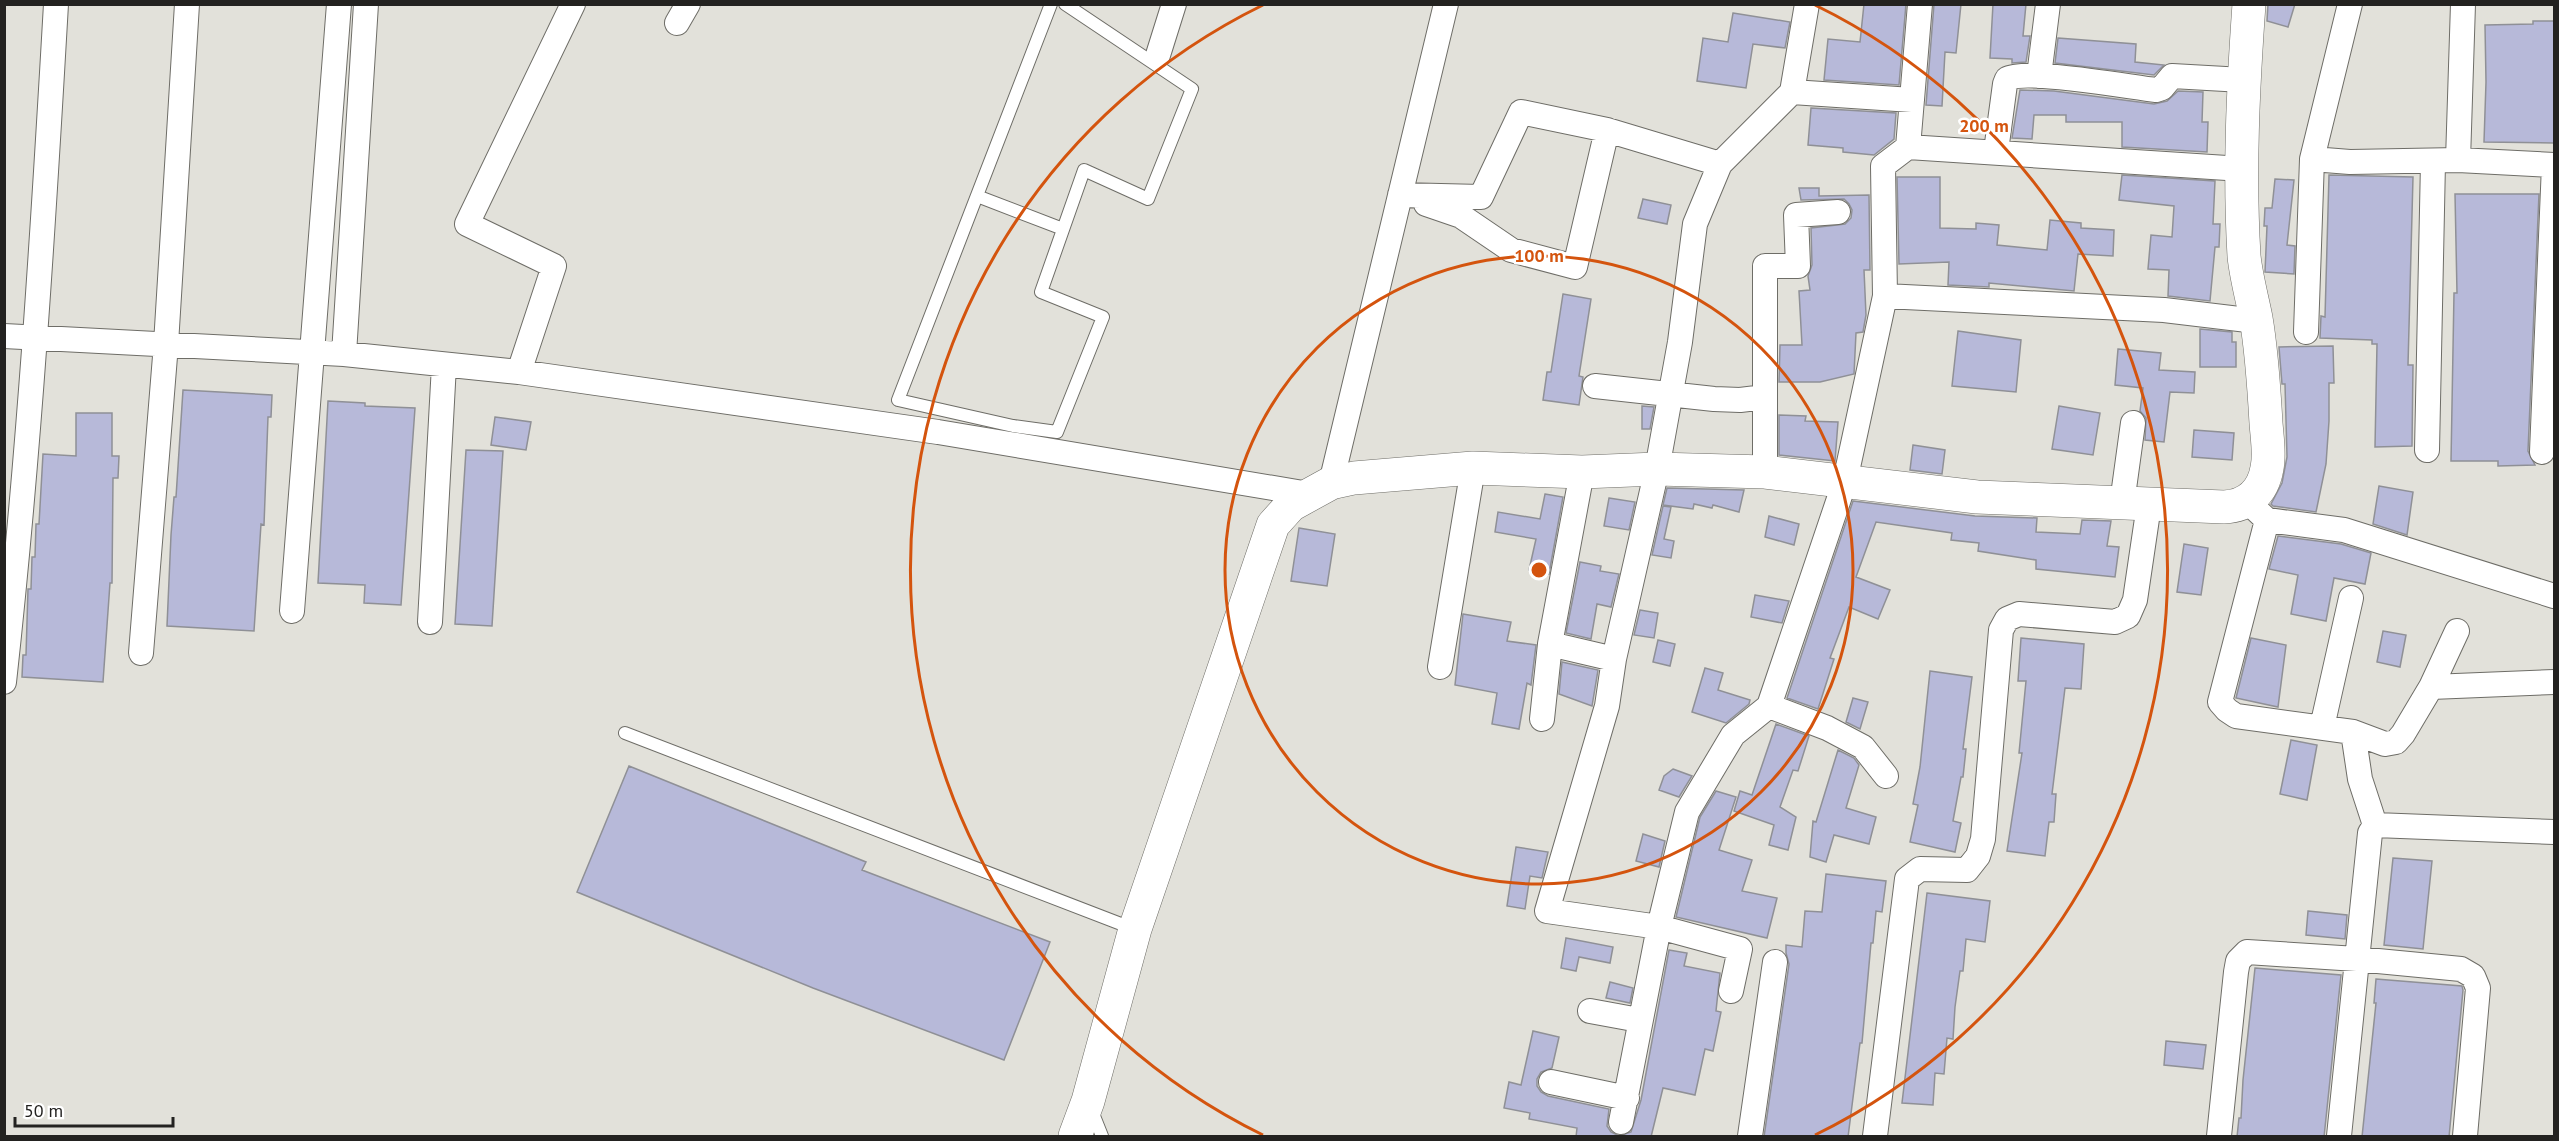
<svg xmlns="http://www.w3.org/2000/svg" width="2559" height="1141" font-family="'PT Sans',sans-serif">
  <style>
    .building { fill: #b7b9d9; stroke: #8f9096; stroke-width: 1.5 }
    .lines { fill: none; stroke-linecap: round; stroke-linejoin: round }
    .service-casing { stroke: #6e6d67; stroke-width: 14 }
    .minor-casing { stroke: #6e6d67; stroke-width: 26 }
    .secondary-casing { stroke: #6e6d67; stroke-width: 34 }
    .service { stroke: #fff; stroke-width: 12 }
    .minor { stroke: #fff; stroke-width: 24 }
    .secondary { stroke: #fff; stroke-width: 33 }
    .ring { fill: none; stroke: #d4540e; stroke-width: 3 }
    .centre { fill: #d4540e; stroke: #fff; stroke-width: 3 }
    .ring-label { font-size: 18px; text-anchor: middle; font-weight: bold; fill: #d4540e; stroke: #fff; stroke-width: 5; stroke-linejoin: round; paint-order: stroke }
  </style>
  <rect width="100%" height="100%" fill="#e2e1da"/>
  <path class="building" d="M1864,4H1906L1899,85L1824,80L1828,39L1860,42Z
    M1934,4H1961L1956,53L1945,52L1942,106L1926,105Z
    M1993,4H2026L2023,36H2030L2026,62L2012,63V59L1990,58Z
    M2268,4H2295L2288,27L2267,21Z
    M1733,13L1790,22L1785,48L1753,44L1746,88L1697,81L1703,38L1728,42Z
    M2533,21H2554V143L2484,142L2486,82L2485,25L2533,24Z
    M2058,38L2136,44L2135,62L2164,65L2154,75L2055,63Z
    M2020,90L2054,91L2154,104L2167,101L2178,91L2203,92L2202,122H2208L2207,152L2122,147V122H2066V115H2034L2032,139L2012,138Z
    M1811,108L1896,113L1894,139L1874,155L1843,152V148L1808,145Z
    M2122,175L2215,181L2213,224H2220L2219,247H2215L2210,301L2168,296L2169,270L2148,269L2151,235L2172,237L2174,206L2119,200Z
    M2329,175L2413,177L2408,365H2413L2412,446L2375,447L2377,344H2372V340L2320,338L2321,316L2325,317Z
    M1897,177H1940V228L1976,229V223L1999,225L1997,245L2047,250L2050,220L2081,223V228L2114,230L2113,256L2078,254L2074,291L1989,283V287L1948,285L1949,262L1899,264Z
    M2275,179L2294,180L2287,245L2295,246L2294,274L2265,272L2267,226H2264L2265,208H2272Z
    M1799,188H1819V196L1869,195L1870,270H1864L1866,315L1863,332L1856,333L1854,374L1820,382H1779L1780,345H1802L1799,291L1810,290L1808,276L1812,265L1811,228L1845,224L1851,218L1852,210L1849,204L1844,199L1801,200Z
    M2455,194H2539L2528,451L2535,465L2498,466V461H2451L2454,293H2457Z
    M1643,199L1671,205L1667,224L1638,218Z
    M1563,294L1591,299L1579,376L1583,377L1579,405L1543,400L1547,372H1551Z
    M2200,329L2232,332V342H2236V367H2200Z
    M1958,331L2021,340L2016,392L1952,386Z
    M2333,346L2334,383H2329V421L2326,464L2316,512L2273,506L2271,504L2282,483L2287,457L2285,384H2282L2279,347Z
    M2118,349L2161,353L2159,370L2195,372L2194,393L2170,392L2164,442L2145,440L2146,418L2140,411L2143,388L2115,385Z
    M183,390L272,395L271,417H268L264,525L261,524L254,631L167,626L171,535L174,497H176Z
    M328,401L365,403V406L415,408L401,605L364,603L365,585L318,583Z
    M1642,406L1654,407L1650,429H1642Z
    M2059,406L2100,413L2093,455L2052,449Z
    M76,413H112V456H119L118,478H113L112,583H110L103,682L22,677L23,655H26L28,589H31L32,557H35L36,524H39L43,454L76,456Z
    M1779,415L1806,416L1805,421L1838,422L1835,461L1779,455Z
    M495,417L531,422L526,450L491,445Z
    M2194,430L2234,433L2232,460L2192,457Z
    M1913,445L1945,450L1942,474L1910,470Z
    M466,450L503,451L492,626L455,624Z
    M2379,486L2413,492L2407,535L2373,524Z
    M1667,488L1744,490L1739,512L1713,505L1712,508L1694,504L1693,509L1663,505Z
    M1545,494L1563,497L1549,574L1529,570L1536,539L1495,532L1498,512L1540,519Z
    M1609,498L1635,502L1629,530L1604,526Z
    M1853,501L1975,516L2037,518L2036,532L2080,534L2082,520L2111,521L2107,546L2119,547L2115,577L2036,569V560L1978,551L1979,543L1951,540L1952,533L1876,522L1856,577L1890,590L1878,619L1849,607L1830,658L1834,659L1818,709L1787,698Z
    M1663,506L1671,507L1664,539L1674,541L1671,558L1652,555Z
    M1769,516L1799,524L1794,545L1765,537Z
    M1299,528L1335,534L1327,586L1291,581Z
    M2278,536L2341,544L2371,553L2365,584L2334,578L2326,621L2291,614L2298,575L2269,569Z
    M2184,544L2208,548L2201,595L2177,592Z
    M1580,562L1601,566L1600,571L1619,574L1611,607L1597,604L1591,639L1566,633Z
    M1755,595L1789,601L1782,623L1751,617Z
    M1640,610L1658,613L1654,638L1634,635Z
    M1463,614L1511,622L1507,641L1536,645L1531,685L1527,683L1519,729L1492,724L1497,693L1455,685Z
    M2383,631L2406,635L2400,667L2377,662Z
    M2021,638L2084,644L2081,689L2065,688L2052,794H2056L2054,822H2049L2045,856L2007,851L2022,753H2019L2026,681H2018Z
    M2251,638L2286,645L2278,707L2236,698Z
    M1658,640L1675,644L1670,666L1653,662Z
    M1562,662L1598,670L1592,706L1559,694Z
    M1705,668L1723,673L1718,690L1750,700L1749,704L1726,723L1692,712Z
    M1930,671L1972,677L1963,749H1966L1963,777H1961L1953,821L1961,823L1955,852L1910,842L1918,805L1913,804L1920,767Z
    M1853,698L1868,702L1860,729L1846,722Z
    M1776,724L1809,736L1798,771L1793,770L1780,807L1796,817L1788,850L1769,845L1774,825L1734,811L1740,791L1752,795Z
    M2291,740L2317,745L2307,800L2280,794Z
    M1838,750L1854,758L1859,765L1846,808L1876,817L1869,844L1834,835L1826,862L1810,857L1813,821L1816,822Z
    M629,766L866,862L862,870L1050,942L1004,1060L813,988L577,892Z
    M1673,769L1692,776L1679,797L1659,790L1664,776Z
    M1716,791L1736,797L1719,850L1752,860L1742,891L1777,898L1767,938L1676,917L1700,817Z
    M1643,834L1665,841L1659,867L1636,861Z
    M1516,847L1548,852L1542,878L1530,876L1525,909L1507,906Z
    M2393,858L2432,861L2423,949L2384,945Z
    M1826,874L1886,881L1882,912L1876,911L1873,943H1871L1862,1043H1860L1848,1137H1764L1789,964L1786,953V945L1802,947L1805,911L1822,912Z
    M1927,893L1990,901L1985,942L1966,939L1963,971H1960L1955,1007L1953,1039L1947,1038L1944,1074L1935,1073L1933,1105L1902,1103Z
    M2308,911L2347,915L2345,939L2306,935Z
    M1566,938L1613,947L1610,963L1579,957L1576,971L1561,968Z
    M1669,950L1687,953L1684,966L1720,973L1716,1011L1721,1012L1713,1051L1705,1049L1695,1095L1663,1088L1651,1137H1576L1577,1128L1529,1119L1530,1113L1504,1108L1509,1082L1521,1085L1533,1031L1559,1037L1552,1068L1541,1072L1537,1079V1086L1541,1092L1548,1096L1609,1109L1607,1126L1611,1132L1619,1136L1631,1132L1641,1100Z
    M2255,968L2341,975L2324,1137H2237L2239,1118H2241L2243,1080Z
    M2376,979L2462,986L2463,990L2449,1137H2362L2376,1003H2374Z
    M1610,982L1633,988L1630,1003L1606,998Z
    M2166,1041L2206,1045L2203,1069L2164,1065Z"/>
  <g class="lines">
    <defs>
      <path id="service" d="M1051,4L898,400L1013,426L1057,432L1103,317L1041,292L1084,170L1148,199L1192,89L1065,4
        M977,196L1063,229
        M625,733L1134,929
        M1092,1111L1102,1136"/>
      <path id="minor" d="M677,23L688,4
        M1158,55L1174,4
        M2039,76L2048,4
        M1792,92L1912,100
        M1908,147L2242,169
        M1996,151L2005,84L2007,79C2026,68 2129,87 2156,90L2162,88L2172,76L2243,80
        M2312,159L2350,4
        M2458,160L2463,4
        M1400,195L1481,197L1521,112L1607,130L1720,164
        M1426,204L1461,216L1511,250L1575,267L1607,130
        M1885,296L2164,310L2256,321
        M2306,332L2312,159L2350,162L2458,160L2554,165
        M4,336L344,354L519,372L938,432L1309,494
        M344,354L366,4
        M519,372L554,266L467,224L573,4
        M1595,386L1714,399L1740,400L1765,397
        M2427,450L2433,162
        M2542,452L2554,165
        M1765,472V266H1798L1796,215L1838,212
        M1331,483L1446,4
        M2248,502L2267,520L2220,702L2227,710L2236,716L2353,732L2385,744L2396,742L2403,734L2431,687L2554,682
        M2122,503L2133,423
        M2267,520L2344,530L2554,596
        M292,611L339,4
        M430,622L444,365
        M1550,644L1614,659
        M141,653L166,344L187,4
        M1440,667L1473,468
        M4,682C29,456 43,231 56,4
        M2431,687L2457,631
        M1542,719L1550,644L1582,472
        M2322,727L2351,598
        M2353,732L2360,779L2375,825
        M1886,776L1863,747L1827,728L1769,706L1845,481L1885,296L1883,166L1908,147L1920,4
        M1731,991L1740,949L1659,927L1547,911L1607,706L1614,659L1657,469L1680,342L1695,224L1720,164L1792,92L1807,4
        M1590,1011L1639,1020
        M1551,1082L1627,1098
        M1621,1122L1659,927L1687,812L1733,735L1769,706
        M1750,1136L1775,962
        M1875,1136L1907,879L1920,869L1967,870L1978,856L1983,839L2001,630L2007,619L2019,614L2115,622L2128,616L2135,600L2149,505
        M2219,1136L2236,972L2238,961L2247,952L2357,959L2461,969L2473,976L2478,988L2465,1136
        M2339,1136L2370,833L2375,825L2554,832"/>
      <path id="secondary" d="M1075,1136L1088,1101L1135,929L1273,525L1291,505L1331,483L1354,478L1473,468L1582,472L1657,469L1765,472L1977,497L2224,507C2248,506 2263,492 2267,468C2270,454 2267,437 2266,423C2264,388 2262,353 2256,318C2252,298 2246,276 2244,256C2239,172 2243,88 2249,4"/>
    </defs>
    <use href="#service" class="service-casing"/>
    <use href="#minor" class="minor-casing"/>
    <use href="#secondary" class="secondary-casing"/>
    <use href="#service" class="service"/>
    <use href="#minor" class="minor"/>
    <use href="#secondary" class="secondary"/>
  </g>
  <g class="ring">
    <circle cx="1539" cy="570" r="314"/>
    <path d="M1263 1135A629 629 0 0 1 1263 5M1815 5A629 629 0 0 1 1815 1135"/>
  </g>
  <circle cx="1539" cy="570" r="9" class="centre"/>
  <g class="ring-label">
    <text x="1984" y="132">200 m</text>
    <text x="1539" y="262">100 m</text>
  </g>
  <rect width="2559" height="1141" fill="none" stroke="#232220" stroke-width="12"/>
  <path d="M15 1117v9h158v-9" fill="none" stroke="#232220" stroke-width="3"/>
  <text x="24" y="1117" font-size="18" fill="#232220" stroke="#ffffff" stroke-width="4.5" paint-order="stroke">50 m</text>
</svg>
